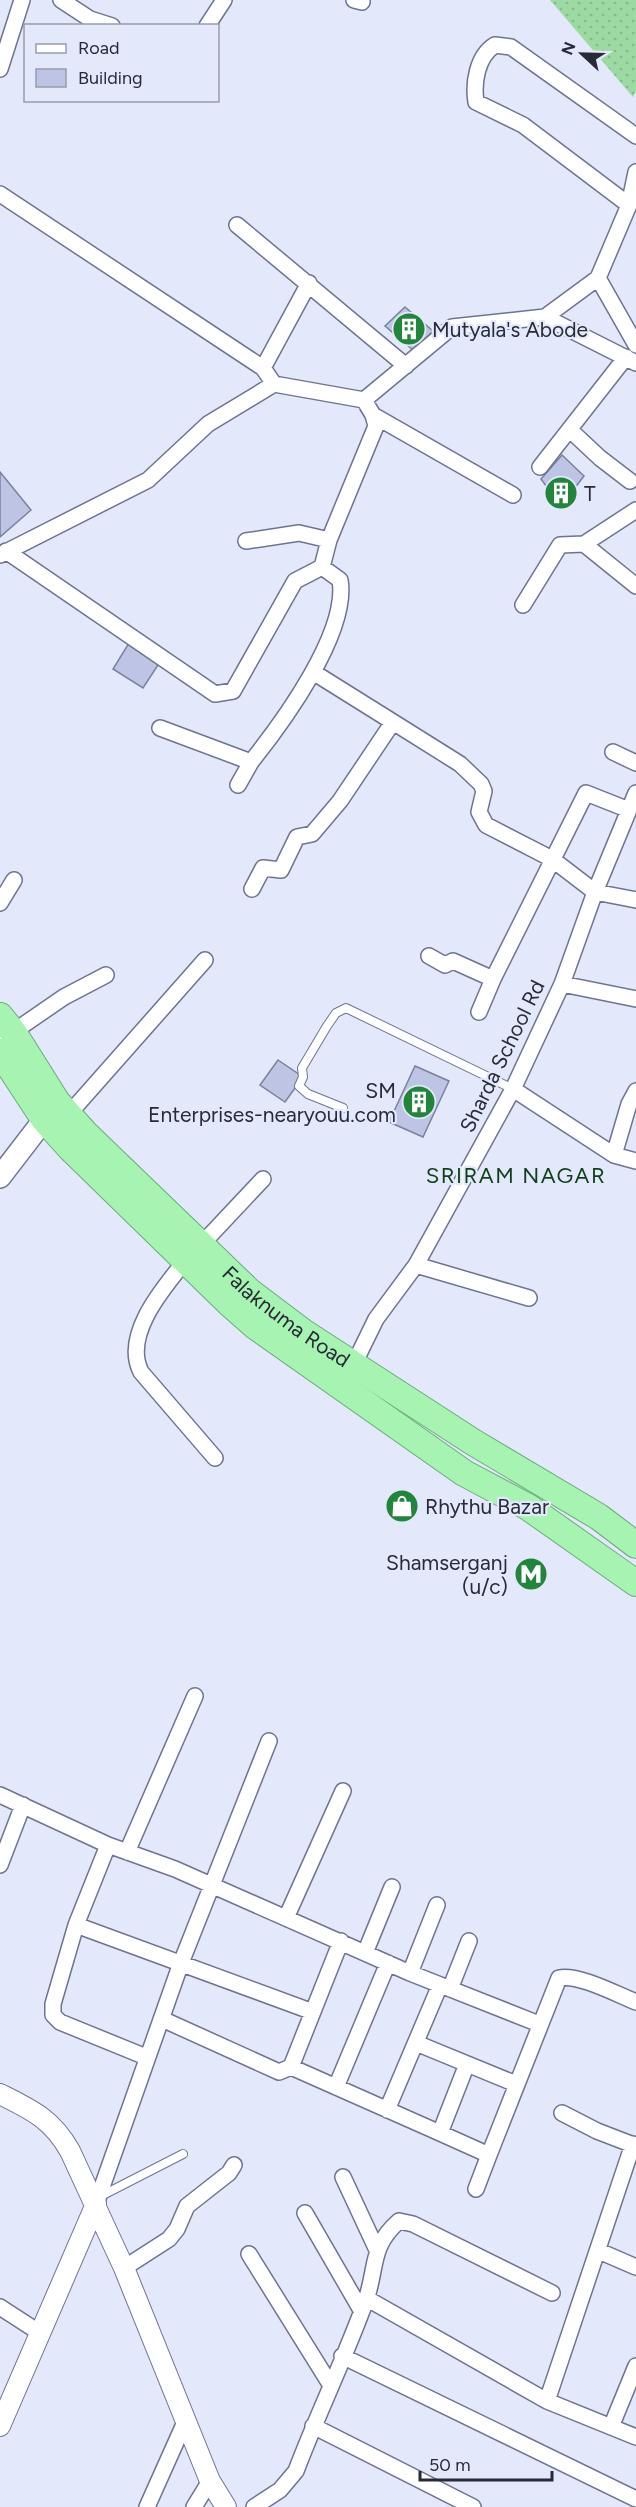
<svg xmlns="http://www.w3.org/2000/svg" width="636" height="2507" font-family="Figtree,sans-serif">
  <style>
    .park { fill: url(#park-dots) }
    .building { fill: #bec5e4; stroke: #7a819d; stroke-width: 1.5 }
    .lines { fill: none; stroke-linecap: round; stroke-linejoin: round }
    .service-casing { stroke: #6e7490; stroke-width: 10 }
    .minor-casing { stroke: #6e7490; stroke-width: 18 }
    .tertiary-casing { stroke: #6e7490; stroke-width: 22 }
    .secondary-casing { stroke: #6e7490; stroke-width: 24 }
    .trunk-casing { stroke: #6cab7a; stroke-width: 28 }
    .service { stroke: #fff; stroke-width: 8 }
    .minor { stroke: #fff; stroke-width: 15 }
    .tertiary { stroke: #fff; stroke-width: 20 }
    .secondary { stroke: #fff; stroke-width: 21 }
    .trunk { stroke: #a6f3b2; stroke-width: 26 }
    .labels { text-anchor: middle; dominant-baseline: central; stroke-width: 4.5; stroke-linejoin: round; paint-order: stroke }
    .poi-label { font-size: 21px; fill: #282b37; stroke: #e3e8fb; text-anchor: start }
    .street-label { font-size: 21px; fill: #282b37; stroke: #e3e8fb }
    .neighbourhood-label { font-size: 22px; letter-spacing: 1.5px; fill: #103f1b; stroke: #e3e8fb }
  </style>
  <defs>
    <pattern id="park-dots" width="8" height="8" patternUnits="userSpaceOnUse" patternTransform="scale(1.5)"><rect width="8" height="8" fill="#9cd9a3"/><path d="M2 2h.1M6 6h.1" fill="none" stroke="#86ba8d" stroke-width="1.8" stroke-linecap="round"/></pattern>
  </defs>
  <rect width="100%" height="100%" fill="#e3e8fb"/>
  <path class="park" d="M550,0H636V91L633,97Z"/>
  <path class="building" d="M405,307L433,331L414,351L385,326Z
    M562,455L584,476L561,506L541,479Z
    M0,472L31,510L0,537Z
    M129,643L160,662L143,688L113,669Z
    M278,1060L303,1077L285,1102L260,1085Z
    M415,1066L449,1081L423,1137L389,1122Z"/>
  <g class="lines">
    <defs>
      <path id="service" d="M343,1108L308,1094L299,1086L303,1077L302,1068L327,1026L336,1013L346,1008L513,1089
        M99,2197L183,2154"/>
      <path id="minor" d="M61,0L90,19L112,26
        M354,0L362,2V0
        M207,26L224,0
        M0,69L22,0
        M0,194L263,368L274,384
        M629,205L523,125L476,102C473,83 477,56 495,45L511,47L636,136
        M237,225L406,366
        M598,278L636,345
        M545,317L636,363
        M263,368L309,283
        M373,415L513,495
        M570,430L600,458L630,481
        M540,467L626,357
        M246,541L299,533L329,540
        M584,544L636,510
        M6,551L215,694L233,691L295,581L322,567
        M0,555L148,480L208,424L274,384L364,400L452,327L545,317L598,278L629,205L636,172
        M523,605L560,545L584,544L636,586
        M313,672L393,722
        M160,728L251,762L238,785
        M613,752L636,763
        M251,762C283,722 349,632 340,580L322,567L329,540L376,426L373,415L364,400
        M252,889L263,868L281,870L297,837L312,834L340,801L393,722L460,764L481,784L484,791L479,812L486,825L552,859L595,892L636,900
        M0,903L14,880
        M429,956L445,965L453,961L493,979L586,793L629,810
        M562,984L636,999
        M479,1012L493,979
        M0,1041L64,997L106,975
        M513,1089L614,1155L636,1161
        M68,1115L205,960
        M614,1155L629,1104L636,1091
        M201,1245L263,1179
        M186,1260C164,1287 122,1335 141,1372L215,1458
        M416,1265L529,1298
        M349,1368L354,1364L376,1319L416,1265L513,1089L562,984L595,892L636,793
        M0,1795L108,1845L175,1869L410,1973L539,2024
        M108,1845L76,1925L53,2004V2015L60,2022L146,2057
        M127,1852L195,1696
        M0,1865L23,1805
        M286,1918L343,1791
        M76,1925L313,2012
        M365,1953L392,1887
        M410,1973L437,1905
        M450,1989L469,1941
        M162,2019L279,2072L291,2067L440,2133
        M416,2043L516,2084
        M467,2064L440,2133L489,2155L559,1978C579,1974 616,1994 636,2002
        M291,2067L341,1941
        M336,2087L388,1963
        M387,2110L440,1985
        M562,2113L597,2131L636,2146
        M343,2177L377,2250
        M476,2189L489,2155
        M96,2204L181,1963L269,1741
        M305,2213L361,2310
        M599,2251L636,2267
        M249,2254L330,2384
        M124,2268L169,2239L177,2229L187,2206L229,2173L234,2165
        M366,2298L547,2401L636,2437
        M0,2307L40,2333
        M342,2356L636,2499
        M547,2401L633,2144
        M313,2426L473,2507
        M611,2427L636,2366
        M147,2507L185,2422
        M194,2507L210,2481
        M254,2507L280,2490L296,2471C318,2413 345,2358 366,2300C377,2268 370,2246 399,2221L413,2224L552,2293"/>
      <path id="tertiary" d="M0,2094C32,2110 52,2119 70,2151L124,2268L210,2481L226,2507
        M0,2426L96,2204"/>
      <path id="secondary" d="M0,1177L53,1108"/>
      <g id="trunk">
        <path id="s1" d="M0,1016L13,1032L57,1102L85,1133L250,1292L303,1332L473,1442L599,1517L636,1545"/>
        <path d="M0,1052L44,1119L70,1148L229,1303L255,1326L464,1473L528,1507L636,1583"/>
      </g>
    </defs>
    <use href="#service" class="service-casing"/>
    <use href="#minor" class="minor-casing"/>
    <use href="#tertiary" class="tertiary-casing"/>
    <use href="#secondary" class="secondary-casing"/>
    <use href="#trunk" class="trunk-casing"/>
    <use href="#service" class="service"/>
    <use href="#minor" class="minor"/>
    <use href="#tertiary" class="tertiary"/>
    <use href="#secondary" class="secondary"/>
    <use href="#trunk" class="trunk"/>
  </g>
  <defs>
    <symbol id="building-disc" viewBox="-11 -11 22 22"><circle r="9.5" fill="#21863b" stroke="#e3e8fb"/><path d="M-4-6H4V6H1V3H-1V6H-4ZM-2.5-4.3h1.7v1.8h-1.7ZM.8-4.3h1.7v1.8H.8ZM-2.5-1h1.7V.8h-1.7ZM.8-1h1.7V.8H.8Z" fill="#fff"/></symbol>
    <symbol id="shop-disc" viewBox="-11 -11 22 22"><circle r="9.5" fill="#21863b" stroke="#e3e8fb"/><path d="M-5-2.5h2.3a2.7 3.5 0 0 1 5.4 0H5L5.5 6h-11ZM-1.5-2.5h3a1.5 2.3 0 0 0-3 0Z" fill="#fff"/></symbol>
    <symbol id="metro-disc" viewBox="-11 -11 22 22"><circle r="9.5" fill="#21863b" stroke="#e3e8fb"/><path d="M-5.5 5V-5H-3L0 0L3-5H5.5V5H3V-.5L0 4L-3-.5V5Z" fill="#fff"/></symbol>
  </defs>
  <g fill-rule="evenodd">
    <use href="#building-disc" x="390" y="310" width="38" height="38"/>
    <use href="#building-disc" x="542" y="474" width="38" height="38"/>
    <use href="#building-disc" x="400" y="1083" width="38" height="38"/>
    <use href="#shop-disc" x="383" y="1487" width="38" height="38"/>
    <use href="#metro-disc" x="512" y="1555" width="38" height="38"/>
  </g>
  <g class="labels">
    <g class="poi-label">
      <text x="432" y="329">Mutyala's Abode</text>
      <text x="584" y="493">T</text>
      <text x="396" y="1090" text-anchor="end">SM<tspan x="396" dy="24">Enterprises-nearyouu.com</tspan></text>
      <text x="425" y="1506">Rhythu Bazar</text>
      <text x="508" y="1562" text-anchor="end">Shamserganj<tspan x="508" dy="24">(u/c)</tspan></text>
    </g>
    <g class="street-label">
      <text transform="translate(502 1056) rotate(-64)">Sharda School Rd</text>
      <text stroke="none"><textPath href="#s1" startOffset="418">Falaknuma Road</textPath></text>
    </g>
    <g class="neighbourhood-label">
      <text x="516" y="1175">SRIRAM NAGAR</text>
    </g>
  </g>
  <rect x="24" y="24" width="195" height="78" fill="#e3e8fb" stroke="#989cad" stroke-width="1.5"/>
  <rect x="36" y="44" width="30" height="9" fill="#ffffff" stroke="#989cad" stroke-width="1.5"/>
  <text x="78" y="54" font-size="18" fill="#282b37">Road</text>
  <rect x="36" y="69" width="30" height="18" fill="#bec5e4" stroke="#989cad" stroke-width="1.5"/>
  <text x="78" y="84" font-size="18" fill="#282b37">Building</text>
  <g transform="translate(582 54) rotate(292)" stroke="#e3e8fb" stroke-width="4.5" paint-order="stroke">
  <path d="M0-4.5L10 22L0 15L-10 22Z" fill="#282b37"/>
  <text y="-9" font-size="16" font-weight="bold" text-anchor="middle" fill="#282b37">N</text>
  </g>
  <path d="M420 2471v9h132v-9" fill="none" stroke="#282b37" stroke-width="3"/>
  <text x="429" y="2471" font-size="18" fill="#282b37" stroke="#e3e8fb" stroke-width="4.5" paint-order="stroke">50 m</text>
</svg>
